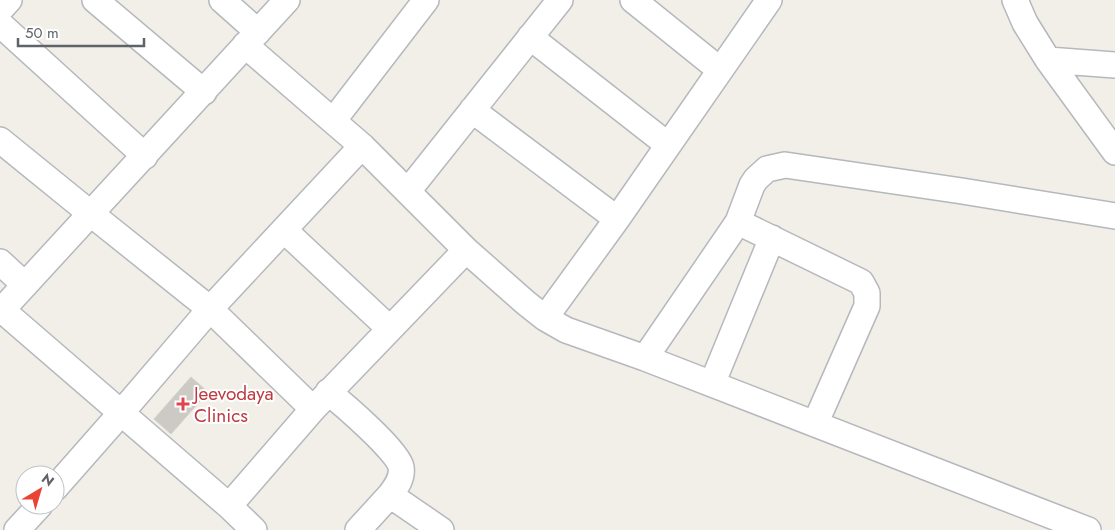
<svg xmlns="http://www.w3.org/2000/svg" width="1115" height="530" font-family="Jost,sans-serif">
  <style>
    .building { fill: #cccac5; stroke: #d6d1c6 }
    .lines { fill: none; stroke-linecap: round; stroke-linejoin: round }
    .minor-casing { stroke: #b5b8bc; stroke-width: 28 }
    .minor { stroke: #fff; stroke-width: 25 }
    .health-dot { fill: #e0444e; stroke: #fff; stroke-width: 2 }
    .labels { text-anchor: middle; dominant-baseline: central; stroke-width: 4; stroke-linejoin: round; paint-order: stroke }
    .health-label { font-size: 19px; fill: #be3a42; stroke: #fff; text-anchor: start }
  </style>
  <rect width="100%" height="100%" fill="#f1efe8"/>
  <path class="building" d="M191,377L208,392L171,434L154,419Z"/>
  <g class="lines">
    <defs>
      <path id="minor" d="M95,0L204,92
        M222,0L258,32
        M633,0L720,70
        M1015,0L1025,23L1048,60L1115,152
        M0,10L9,0
        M0,24L145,156
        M530,37L668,145
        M245,45L333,121
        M1048,60L1115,65
        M472,110L617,219
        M0,140L85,209L210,309L313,409
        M408,191L560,0
        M738,222L861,282L867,293V306L815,424
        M284,230L390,329
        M466,250L526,303L545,318L566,330L645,358L1088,530
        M0,262L25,285
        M2,310L229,506L313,409L466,250L362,146L333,121L426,0
        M0,312L287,0
        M545,318L617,219L769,0
        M645,358L738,222L752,185L756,179L767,169L785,165L962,191L1115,216
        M712,384L772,238
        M328,392C343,404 398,451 401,467C403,478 396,487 390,495L441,530
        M55,488L121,413L210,309L362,146
        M229,506L254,530
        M17,530L40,505
        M358,530L390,495"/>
    </defs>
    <use href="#minor" class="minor-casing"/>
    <use href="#minor" class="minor"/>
  </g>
  <path class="health-dot" d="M180.5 396.5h5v5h5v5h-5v5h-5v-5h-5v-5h5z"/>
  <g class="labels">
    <g class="health-label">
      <text x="194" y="393">Jeevodaya<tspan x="194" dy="22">Clinics</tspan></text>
    </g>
  </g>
  <g transform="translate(40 490) rotate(38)"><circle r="24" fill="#ffffff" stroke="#bfc1c3"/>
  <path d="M0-4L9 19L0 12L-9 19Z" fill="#ea4335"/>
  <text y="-8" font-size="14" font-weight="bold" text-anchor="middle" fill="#5f6368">N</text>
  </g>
  <path d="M18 38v8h126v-8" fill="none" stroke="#5f6368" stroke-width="2.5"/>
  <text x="25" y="38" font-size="15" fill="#5f6368" stroke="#ffffff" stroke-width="4" paint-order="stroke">50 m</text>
</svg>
